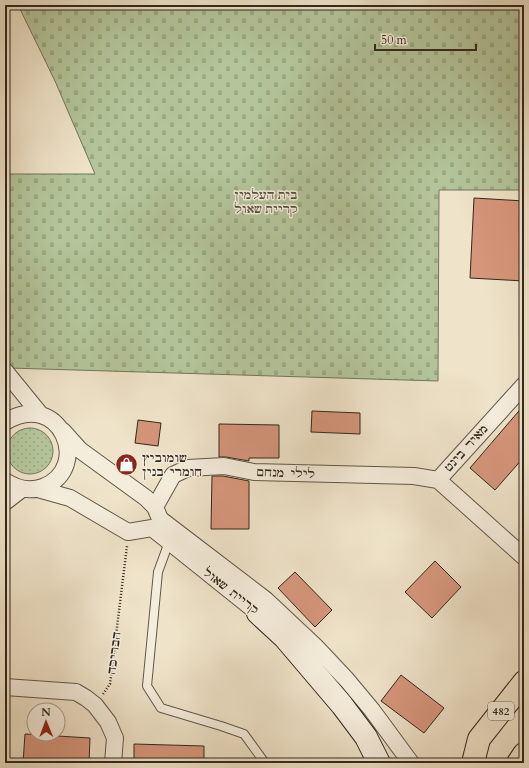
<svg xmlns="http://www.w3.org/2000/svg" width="529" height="768" font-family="Cardo,'Frank Ruhl Libre',serif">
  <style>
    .grass { fill: url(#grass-dots); stroke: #72765c }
    .cemetery { fill: url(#cemetery-stones); stroke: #72765c }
    .building { fill: #d6967b; stroke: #31281d }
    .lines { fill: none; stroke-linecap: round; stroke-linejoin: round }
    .lane-casing { stroke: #605748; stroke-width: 10 }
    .street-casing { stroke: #605748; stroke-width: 18 }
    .secondary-casing { stroke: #31281d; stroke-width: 24 }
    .primary-casing { stroke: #31281d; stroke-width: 24 }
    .path { stroke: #31281d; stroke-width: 2.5; stroke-dasharray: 1 2; stroke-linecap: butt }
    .lane { stroke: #f5eddc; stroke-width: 8 }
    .street { stroke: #f5eddc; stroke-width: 16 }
    .secondary { stroke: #f5eddc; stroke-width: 22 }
    .primary { stroke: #efe3c9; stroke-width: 22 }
    .labels { text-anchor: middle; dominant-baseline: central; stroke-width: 3; stroke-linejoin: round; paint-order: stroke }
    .shield { fill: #f5eddc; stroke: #6c6356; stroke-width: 1 }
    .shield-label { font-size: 11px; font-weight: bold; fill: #31281d }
    .park-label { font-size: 12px; font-style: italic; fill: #524f3c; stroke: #f5eddc }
    .street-label { font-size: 12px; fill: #31281d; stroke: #f5eddc }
    .poi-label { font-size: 12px; fill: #31281d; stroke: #f5eddc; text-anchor: start }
  </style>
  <defs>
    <pattern id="grass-dots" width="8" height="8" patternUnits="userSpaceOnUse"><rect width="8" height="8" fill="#b4c59b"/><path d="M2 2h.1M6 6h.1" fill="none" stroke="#9ba985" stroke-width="1.8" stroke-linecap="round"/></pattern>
    <pattern id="cemetery-stones" width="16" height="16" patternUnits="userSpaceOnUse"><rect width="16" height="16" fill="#b4c59b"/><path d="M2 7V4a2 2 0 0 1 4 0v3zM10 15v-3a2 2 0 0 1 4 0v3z" fill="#9ba985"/></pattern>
  </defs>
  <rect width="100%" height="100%" fill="#efe3c9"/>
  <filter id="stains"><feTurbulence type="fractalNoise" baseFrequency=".005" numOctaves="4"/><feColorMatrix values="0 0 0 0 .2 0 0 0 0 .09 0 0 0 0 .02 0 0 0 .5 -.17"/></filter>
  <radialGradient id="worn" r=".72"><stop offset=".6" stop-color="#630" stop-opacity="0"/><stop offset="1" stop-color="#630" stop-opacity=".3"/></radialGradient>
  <path class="grass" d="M7 451a23 23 0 1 1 46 0a23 23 0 1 1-46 0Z"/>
  <path class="cemetery" d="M18,5H524V190H439L438,381L9,368L5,358V174H95L55,81Z"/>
  <path class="building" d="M474,198L524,201V281L470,278Z
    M524,405V457L495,490L470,468Z
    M312,411L360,413V434L311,432Z
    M138,420L161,423L158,446L135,443Z
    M219,424L279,425V458H249V461L226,457H219Z
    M212,476H223L249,481V529H211Z
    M435,561L461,587L432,618L405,592Z
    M295,572L332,610L315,627L278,588Z
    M401,675L444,708L424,733L381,701Z
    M25,734L90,738L89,763H23Z
    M134,744L204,746V763H134Z"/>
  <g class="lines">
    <defs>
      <path id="lane" d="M169,542L158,572L147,686L161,708L221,726L244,734L265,763"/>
      <path id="street" d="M5,371L40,414
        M5,422C60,388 93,468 43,487C29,492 17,489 5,481
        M63,431L80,450L146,498L155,507L160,519L266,600L315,646L347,680L372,710L411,763
        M438,480L524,385
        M438,480L524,557
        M38,489L70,498L128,532L152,528L258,613L267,618
        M5,502L22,489
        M155,507L173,475L188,468L224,466L254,472L414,476L438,480
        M5,687L76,692L86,698L95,705L108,722L115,738L113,763"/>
      <path id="secondary" d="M258,613L285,638L342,705L366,737L379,763"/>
      <path id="primary" d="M473,763L479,739L524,682
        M518,763L524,754"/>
    </defs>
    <use href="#lane" class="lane-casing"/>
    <use href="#street" class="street-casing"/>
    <use href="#secondary" class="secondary-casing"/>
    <use href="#primary" class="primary-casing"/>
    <path class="path" d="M103,694L110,684L127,546"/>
    <use href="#lane" class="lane"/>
    <use href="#street" class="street"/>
    <use href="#secondary" class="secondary"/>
    <use href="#primary" class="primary"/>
  </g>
  <defs>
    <symbol id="shop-disc" viewBox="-11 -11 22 22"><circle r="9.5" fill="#8f2418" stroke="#f5eddc"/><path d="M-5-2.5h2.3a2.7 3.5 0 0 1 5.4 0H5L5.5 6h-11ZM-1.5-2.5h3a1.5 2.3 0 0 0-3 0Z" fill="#fff"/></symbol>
  </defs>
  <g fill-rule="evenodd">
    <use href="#shop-disc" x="114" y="452" width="25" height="25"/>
  </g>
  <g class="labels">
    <rect class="shield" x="488" y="702" width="26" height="18" rx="3"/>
    <g class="shield-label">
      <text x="501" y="711">482</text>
    </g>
    <g class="park-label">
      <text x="266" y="195">בית העלמין<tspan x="266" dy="14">קריית שאול</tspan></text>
    </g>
    <g class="street-label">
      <text transform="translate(466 448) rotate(-48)">מאיר בינט</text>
      <text transform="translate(286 473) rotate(2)">לילי מנחם</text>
      <text transform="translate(231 591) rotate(38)">קריית שאול</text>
      <text transform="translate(114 653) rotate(-83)">הבריכה</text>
    </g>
    <g class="poi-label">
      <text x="142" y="458">שומוביץ<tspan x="142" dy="14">חומרי בנין</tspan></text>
    </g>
  </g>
  <rect width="529" height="768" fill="none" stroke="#efe3c9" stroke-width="20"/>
  <rect x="6" y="6" width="517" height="756" fill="none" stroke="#31281d" stroke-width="2"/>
  <rect x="10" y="10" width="509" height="748" fill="none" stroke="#31281d"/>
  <g transform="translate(46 722) rotate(359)"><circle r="19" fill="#f5eddc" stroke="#a79e90"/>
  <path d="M0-3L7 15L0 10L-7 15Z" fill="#8f2418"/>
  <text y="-6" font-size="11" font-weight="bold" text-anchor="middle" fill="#31281d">N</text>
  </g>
  <path d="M375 44v6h101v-6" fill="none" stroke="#31281d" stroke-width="2"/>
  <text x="381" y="44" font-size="12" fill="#31281d" stroke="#f5eddc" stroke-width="3" paint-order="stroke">50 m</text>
  <rect width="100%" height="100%" filter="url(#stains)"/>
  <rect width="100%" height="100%" fill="url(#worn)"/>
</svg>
